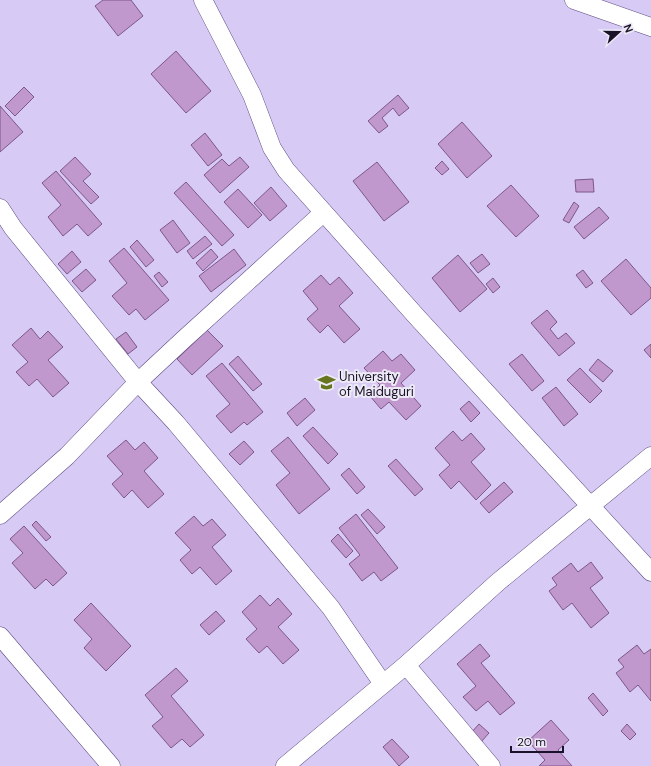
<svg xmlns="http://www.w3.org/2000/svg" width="651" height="766" font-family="'DM Sans',sans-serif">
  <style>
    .built { fill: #d7cbf5 }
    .building { fill: #c198cd; stroke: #7d5788 }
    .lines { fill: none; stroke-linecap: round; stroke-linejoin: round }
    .minor-casing { stroke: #5c4a80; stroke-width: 19 }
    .minor { stroke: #fff; stroke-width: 18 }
    .labels { text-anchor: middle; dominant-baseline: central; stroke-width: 4; stroke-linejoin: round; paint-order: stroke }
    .poi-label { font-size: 13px; fill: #191228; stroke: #edeaf6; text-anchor: start }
  </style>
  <rect width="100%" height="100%" fill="#e3d8fe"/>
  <path class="built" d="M0,0H651V766H0Z"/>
  <path class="building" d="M103,0H131L143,16L118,36L95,6Z
    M176,51L211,91L186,113L151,74Z
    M24,87L34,97L15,116L5,106Z
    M398,95L409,108L399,116L393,108L382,118L388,126L379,133L368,121Z
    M0,106L23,132L0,152Z
    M462,122L492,156L467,178L438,144Z
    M205,133L222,155L208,166L191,145Z
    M75,157L91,174L83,181L99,197L91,204L60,171Z
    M240,157L249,167L220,193L204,175L222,159L229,166Z
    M442,161L449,169L442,175L435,168Z
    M377,162L409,202L384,221L353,181Z
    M56,171L102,224L88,236L77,224L63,236L48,217L61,205L42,183Z
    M593,179L594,192H576L575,180Z
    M186,182L234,235L222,246L174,193Z
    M511,185L539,216L516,237L487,206Z
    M271,187L287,206L270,221L254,203Z
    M238,189L262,215L248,228L224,202Z
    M574,202L579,206L569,223L563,220Z
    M599,207L609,218L584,239L574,227Z
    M173,220L190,243L177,253L160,230Z
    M205,236L212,244L193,259L187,251Z
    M137,240L154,260L146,267L130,247Z
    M124,248L169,300L145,320L136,309L129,315L112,296L127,283L109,261Z
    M211,249L218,257L203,271L196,263Z
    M234,249L246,265L211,292L199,276Z
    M72,251L81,262L67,274L58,264Z
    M482,254L490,264L478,273L470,263Z
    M458,255L487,289L460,312L432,278Z
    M626,259L651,288V298L631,315L601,281Z
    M86,269L96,280L82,292L72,281Z
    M583,270L593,283L586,288L576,275Z
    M159,272L168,282L162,287L154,276Z
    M321,275L330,285L339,277L353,293L339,306L360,329L344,343L328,325L320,333L307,319L318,309L303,291Z
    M493,278L500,287L493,293L486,284Z
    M547,310L557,322L550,329L558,339L566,333L575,343L559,356L531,323Z
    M31,328L40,339L48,331L63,347L48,360L69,383L53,397L37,379L29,386L16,372L28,362L12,345Z
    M207,330L223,346L192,375L177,359Z
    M126,332L137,347L128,354L116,339Z
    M651,344V358L644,350Z
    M383,351L392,361L401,354L415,370L401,383L421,406L406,420L389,402L381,409L369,395L380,385L364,368Z
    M522,354L544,381L532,391L509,364Z
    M238,356L262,384L253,391L229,364Z
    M598,359L613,371L603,382L589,370Z
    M222,363L263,412L247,425L244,422L231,433L216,416L230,404L206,376Z
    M580,368L602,391L590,403L567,380Z
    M556,387L578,414L564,426L542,398Z
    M305,398L315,410L297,426L287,413Z
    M469,401L480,413L471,422L460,409Z
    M313,427L338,454L328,464L303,436Z
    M453,431L462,441L471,433L485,449L471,462L491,485L476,500L459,481L451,489L439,475L450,465L435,448Z
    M288,437L330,489L299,514L276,485L290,473L271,451Z
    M126,440L135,450L144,442L158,458L144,471L164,494L148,508L132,490L124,498L112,484L123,474L107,456Z
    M244,441L254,452L240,465L229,454Z
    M396,459L423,489L415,496L388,466Z
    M349,468L365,487L357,494L341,475Z
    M504,482L513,492L489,513L480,503Z
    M368,509L385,527L377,534L361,515Z
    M356,514L398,568L381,581L374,572L362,581L349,564L360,555L339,528Z
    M194,516L203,526L212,519L226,535L212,547L232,571L216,585L200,567L192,574L180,560L191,550L175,533Z
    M36,521L51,537L46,541L32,525Z
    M24,526L67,573L53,586L46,579L35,589L12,563L23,553L10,539Z
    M338,534L353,551L346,558L331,541Z
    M591,562L603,578L590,588L609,613L591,628L572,603L563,610L549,591L557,585L552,578L571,563L578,572Z
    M260,595L270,606L278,598L292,614L278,627L299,650L283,664L267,646L259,653L246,639L257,629L242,612Z
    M91,603L131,646L106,671L84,648L92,639L74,620Z
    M216,611L225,621L209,635L200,625Z
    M480,644L490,656L481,663L515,703L500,715L488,701L476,711L463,697L476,686L457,664Z
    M637,645L644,654L651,649V701L638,685L630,692L616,673L624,667L618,660Z
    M176,668L188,681L171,696L204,735L190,747L182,739L171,748L152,726L163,717L145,695Z
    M593,693L608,711L603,716L588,698Z
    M551,720L569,740L558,750L572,766H539L545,760L528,741Z
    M479,724L489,733L481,742L471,733Z
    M627,724L636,734L630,740L621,731Z
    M392,739L409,757L399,766L383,747Z"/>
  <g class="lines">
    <defs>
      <path id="minor" d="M203,0L252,95L272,148L286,170L416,316L651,572
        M574,0L651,27
        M0,208L13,228L138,382L176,423L331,608L383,684
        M0,515L67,456L138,382L183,340L323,213
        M0,636L111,766
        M406,665L491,766
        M285,766L406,665L498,582L651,456"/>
    </defs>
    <use href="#minor" class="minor-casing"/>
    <use href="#minor" class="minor"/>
  </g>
  <defs>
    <symbol id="university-bare" viewBox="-9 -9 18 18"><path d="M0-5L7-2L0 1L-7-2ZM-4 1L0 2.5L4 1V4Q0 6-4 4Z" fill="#677521" stroke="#edeaf6" stroke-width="2.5" paint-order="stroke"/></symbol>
  </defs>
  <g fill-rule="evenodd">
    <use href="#university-bare" x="314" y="370" width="25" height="25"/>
  </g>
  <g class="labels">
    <g class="poi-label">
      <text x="339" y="376">University<tspan x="339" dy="15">of Maiduguri</tspan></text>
    </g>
  </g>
  <g transform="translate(619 32) rotate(69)" stroke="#edeaf6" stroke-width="3" paint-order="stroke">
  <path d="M0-3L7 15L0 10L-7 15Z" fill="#191228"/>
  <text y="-6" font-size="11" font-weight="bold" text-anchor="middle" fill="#191228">N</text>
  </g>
  <path d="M511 746v6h52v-6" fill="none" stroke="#191228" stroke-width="2"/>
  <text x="517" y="746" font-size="12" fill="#191228" stroke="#edeaf6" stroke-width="3" paint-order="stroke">20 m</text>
</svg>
